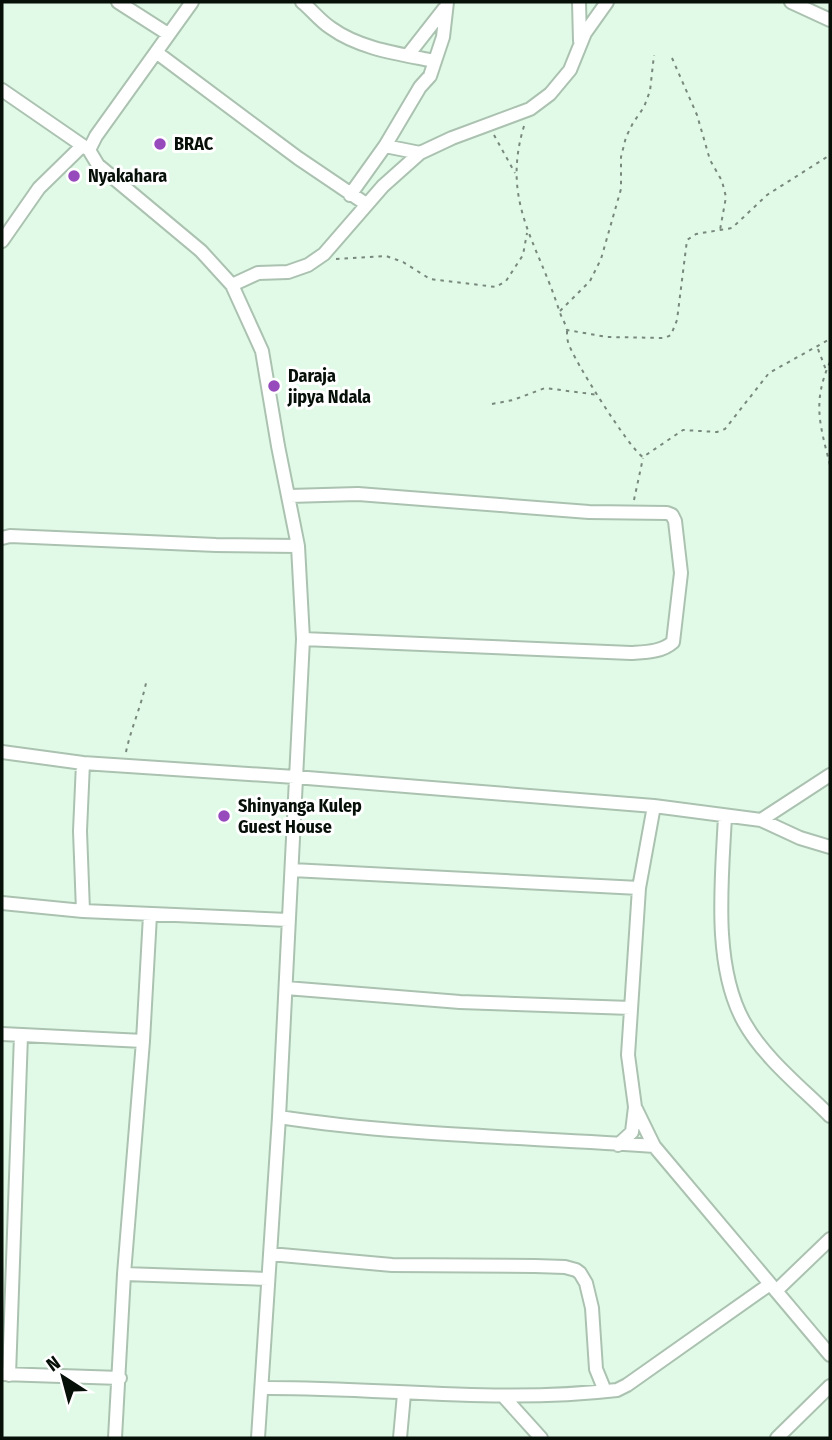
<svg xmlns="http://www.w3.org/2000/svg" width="832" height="1440" font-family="'Fira Sans Condensed',sans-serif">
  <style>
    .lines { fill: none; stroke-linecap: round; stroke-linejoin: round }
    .minor-casing { stroke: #abc2b1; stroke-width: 16 }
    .path { stroke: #78887c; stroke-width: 2; stroke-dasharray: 3.5 5; stroke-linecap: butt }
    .minor { stroke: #fff; stroke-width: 12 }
    .poi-dot { fill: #974abb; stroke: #fff; stroke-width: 2.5 }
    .labels { text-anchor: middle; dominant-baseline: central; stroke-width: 6; stroke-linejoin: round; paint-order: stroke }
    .poi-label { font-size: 18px; font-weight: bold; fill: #070f09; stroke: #fff; text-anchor: start }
  </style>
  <rect width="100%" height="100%" fill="#e1fae7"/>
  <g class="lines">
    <defs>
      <path id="minor" d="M118,2L168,34
        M192,2L96,136L89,150L98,165L201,251L232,285L262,351L278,446L298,546L303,639L279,1117L258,1438
        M302,2C312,10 320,21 331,28C360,49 400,54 435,61
        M579,2L580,41
        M791,2L830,20
        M156,52L298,158L366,204
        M408,55L444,9
        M2,90L89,150
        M385,146L420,153
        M350,195L385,146L420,87L430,76L443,37L447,2
        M2,241L39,188L82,146
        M232,285L258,273L288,272L308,265L324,254L383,186L420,153L452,138L530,109L550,94L570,70L585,33L607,2
        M289,496L358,494L589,512L667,513L672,515L675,521L681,573L673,642C662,652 646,652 631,653L303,639
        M2,538L10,536L216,545L298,546
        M2,752L83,763L295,777L654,806L761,820L800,838L830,847
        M654,806L639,888L628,1055L635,1107L654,1146L830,1355
        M725,816C722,878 712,965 744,1022C764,1058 801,1087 830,1116
        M761,820L830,775
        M292,870L639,888
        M2,903L83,911L288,920
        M83,911L80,831L83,763
        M286,988L460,1002L631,1008
        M2,1034L143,1041
        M279,1117C403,1136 529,1137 654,1146
        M618,1145L632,1132L635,1107
        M270,1254L392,1265L535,1266L565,1267L576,1270L580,1273L586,1283L592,1308L596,1369L605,1391
        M124,1274L268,1279
        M776,1291L830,1239
        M2,1374L120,1378
        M9,1375L21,1035
        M262,1388C380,1387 498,1404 617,1390L627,1385L770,1284
        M504,1397L541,1438
        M115,1438L124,1274L143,1041L150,915
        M400,1438L404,1394
        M777,1438L830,1386"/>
    </defs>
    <use href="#minor" class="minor-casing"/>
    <path class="path" d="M672,58L697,115L710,160L722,181L726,197L720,230
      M524,126C501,202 537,241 559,310C561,317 565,322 567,330L607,337L665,338L671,335L677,320L687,240L696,234L732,228L767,195L830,155
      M494,135L515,173
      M336,259L386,256L403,262L430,279L496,287L506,281L523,255L527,233
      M560,311L590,281L601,259L621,189V157L626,137L633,123L644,107L650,91L654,55
      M567,331C567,334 567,338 568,342C572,358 631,451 643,457L683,430L717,432L725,429L769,373L830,339
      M818,349L826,370
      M830,362C812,402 820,425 830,465
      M492,404L513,400L545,388L599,395
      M634,500L643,458
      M126,752C131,728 141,707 146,683"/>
    <use href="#minor" class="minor"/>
  </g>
  <g class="poi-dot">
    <circle cx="160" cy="144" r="7"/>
    <circle cx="74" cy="176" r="7"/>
    <circle cx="274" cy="386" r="7"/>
    <circle cx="224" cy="816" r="7"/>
  </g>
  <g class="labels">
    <g class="poi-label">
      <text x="174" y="144">BRAC</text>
      <text x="88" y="176">Nyakahara</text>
      <text x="288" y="376">Daraja<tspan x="288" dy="21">jipya Ndala</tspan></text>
      <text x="238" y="806">Shinyanga Kulep<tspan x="238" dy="21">Guest House</tspan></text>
    </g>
  </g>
  <rect width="832" height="1440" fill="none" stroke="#070f09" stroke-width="7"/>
  <g transform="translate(63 1377) rotate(324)" stroke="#ffffff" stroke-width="5" paint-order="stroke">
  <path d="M0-5L12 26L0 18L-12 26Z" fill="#070f09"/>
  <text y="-10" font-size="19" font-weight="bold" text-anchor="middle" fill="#070f09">N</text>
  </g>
</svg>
